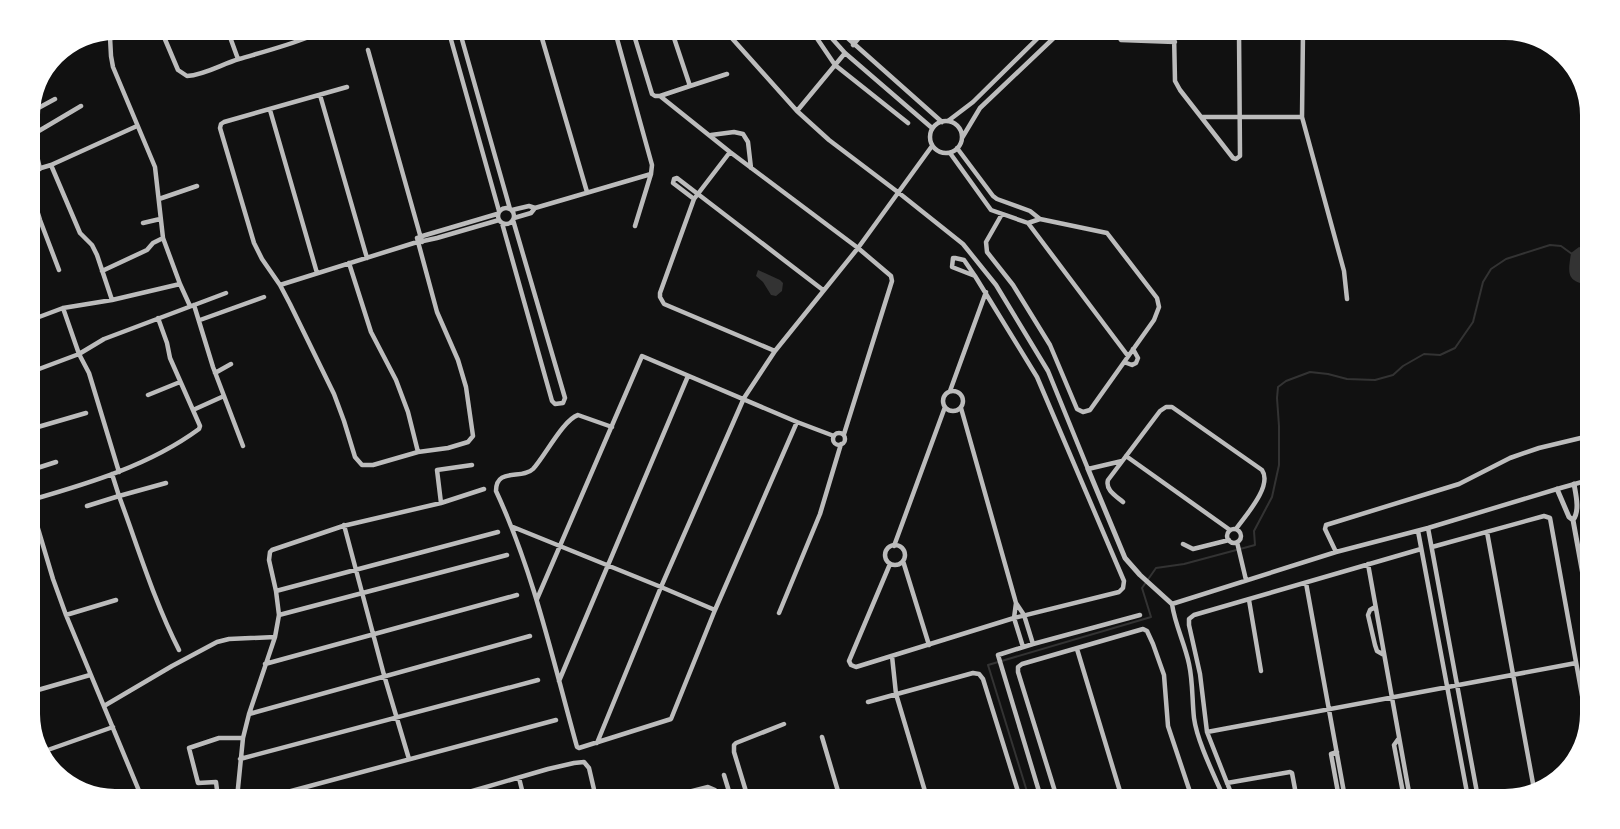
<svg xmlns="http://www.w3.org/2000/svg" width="1620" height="829" font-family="Georgia,serif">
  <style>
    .water { fill: #333 }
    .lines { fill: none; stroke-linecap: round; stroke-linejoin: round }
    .stream { stroke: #333; stroke-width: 2 }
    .minor { stroke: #bcbcbc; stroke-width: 4.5 }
    .tertiary { stroke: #bcbcbc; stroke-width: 5 }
  </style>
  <rect width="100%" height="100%" fill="#111"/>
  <path class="water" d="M1579,247L1589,250V285C1566,281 1568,274 1571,253Z
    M758,270L780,280L783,283L782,291L776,296L771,295L763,282L756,276Z"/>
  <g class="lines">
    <path class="stream" d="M1029,798L988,665L1151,617L1142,588L1156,568L1184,564L1255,545L1254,531L1272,497L1279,465V426L1277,398L1278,387L1286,381L1310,372L1328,374L1347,379L1375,380L1393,375L1403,366L1424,354L1440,355L1455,348L1473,322L1483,282L1491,269L1506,259L1550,245L1561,246L1572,254"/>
    <path class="minor" d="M1303,32L1302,117L1344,271L1347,299
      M1116,33L1121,40L1175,42
      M1174,33L1175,81L1180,90L1233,158L1236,159L1240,156L1239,32
      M814,34L835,65L908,123
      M828,34L845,53L932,128
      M843,34L942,122
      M541,35L587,192
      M616,35L652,165L651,174L635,226
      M634,35L652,94L655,96H660L730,152L858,248L891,276L892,281L844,434
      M673,35L690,86L727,74
      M729,35L797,111L829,140L899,193L963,244L996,285L1048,371L1088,469L1122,461
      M450,36L499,211
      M461,36L510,209
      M110,37L111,56L113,67L155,167L163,238L180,284L190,306
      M164,37L178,70L187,76C205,75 222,64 239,59C263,52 286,46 309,37
      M230,37L238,59
      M853,45L862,34
      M368,50L422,242
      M347,87L224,122L221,124L220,128L254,243L262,259L280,285L290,304L334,394L344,421L355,457L362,465H373L418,452L448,448L468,442L473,436L466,387L458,360L437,312L417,238
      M320,95L367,258
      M660,96L690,86
      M270,110L317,273
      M797,111L845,53
      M31,112L55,99
      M1201,117H1302
      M948,121L973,102L1043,33
      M930 137a16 16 0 1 1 32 0a16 16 0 1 1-32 0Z
      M32,134L40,169
      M32,135L81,106
      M711,135L734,132L743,134L748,142L751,168
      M962,138L980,108L1059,33
      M957,148L993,196L997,199L1030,211L1040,219L1107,233L1157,298L1159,307L1154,320L1090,410L1083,412L1077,409L1050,345L1013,285L987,252L986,242L1002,214
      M730,152L694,199L660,293V297L664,304L775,351
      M950,153L991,210L1028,223L1040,219
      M51,165L80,233L92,245L97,255L112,300
      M31,171L51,165L137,126
      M31,191L40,220L59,270
      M159,199L197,186
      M694,199L673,183L674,179L677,178L823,290
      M498 216a8 8 0 1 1 16 0a8 8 0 1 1-16 0Z
      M535,208L651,174
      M512,210L529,206L535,208L531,213L514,218
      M143,223L160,219
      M502,223L552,401L555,404L563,403L565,398L513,220
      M1028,223L1128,356
      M419,237L497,214
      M349,263L371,332L396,380L408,412L418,452
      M102,271L147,250L153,243L163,238
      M280,285L414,243L437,238L499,220
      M194,305L213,367L243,446
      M63,308L79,354L89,373L119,472
      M31,320L63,308L112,300L180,284
      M200,320L264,297
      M1124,362L1132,365L1136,363L1138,358L1133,349
      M31,372L79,354L104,339L226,293
      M215,373L231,364
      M943 401a10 10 0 1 1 20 0a10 10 0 1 1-20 0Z
      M950,391L986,292
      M148,395L180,382
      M961,408L1016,603
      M193,410L224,396
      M612,427L578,415C563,420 545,456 533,469C522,480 496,467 496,491C534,573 553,661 577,747L579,748L671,719L715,610L797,422
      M31,429L86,413
      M833 439a6 6 0 1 1 12 0a6 6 0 1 1-12 0Z
      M1126,456L1230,530
      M31,470L56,462
      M166,483L119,496C138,547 154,601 179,650
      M31,500C90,483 150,465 199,429L200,426L170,358L167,343L158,318
      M1123,502C1116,496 1105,490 1108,480L1160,411L1166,407H1172L1262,470C1273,486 1245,516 1236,529
      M441,503L437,470L472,465
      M31,505L53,579L66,615L142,798
      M87,506L119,496L112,474
      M344,525L384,675L409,759
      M513,527L661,587L715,610
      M1428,528L1478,798
      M1227 536a7 7 0 1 1 14 0a7 7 0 1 1-14 0Z
      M1418,531L1468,798
      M1487,532L1534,789
      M1237,542L1246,580
      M1183,544L1193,549L1229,540
      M885 555a10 10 0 1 1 20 0a10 10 0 1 1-20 0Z
      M894,546L945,407
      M1432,547L1544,516L1550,518L1587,723
      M1336,552L1325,529L1326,525L1459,484L1510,458L1539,448L1589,436
      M903,561L929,645
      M890,564L849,661L851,665L856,667L1014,618L1119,592L1123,588L1124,581L1037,377L975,276L964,260L955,258H953L952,267L975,276
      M1368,564L1410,798
      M1306,583L1345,798
      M276,591L498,532
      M537,599L642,356L797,422L834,436
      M1249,600L1261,671
      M1375,607L1370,610L1368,615L1375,645L1377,651L1384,655
      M779,613L820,514L841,444
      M66,615L116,600
      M279,615L507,555
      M1023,647L1014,618L1016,603L1024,615L1033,644
      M1077,649L1122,798
      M892,656L896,694L927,798
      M265,664L517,595
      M559,681L688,376
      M31,692L90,675
      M868,702L973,673L979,674L983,679L1020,798
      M104,706L172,666L217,642L229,639L275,637
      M249,714L530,636
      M1207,732L1576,663
      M822,737L840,798
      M1399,738L1394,745L1404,798
      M597,743L661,587L744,398L775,351L858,248L932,146
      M42,752L113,727
      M1337,752L1331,754L1339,798
      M240,759L538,680
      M724,775L731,798
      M519,778L524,798
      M1227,783L1290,772L1292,773L1295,789
      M218,798L216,782L198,783L189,748L219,738H243
      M237,798L243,738L249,714L275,637L279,615L276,591L269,560L270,552L272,550L343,526L441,503L484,489
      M265,798L556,720
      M448,798L548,769L574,763L584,762L589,768L596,798
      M665,798L708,787L715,790L718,798
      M748,798L734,752V745L736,743L784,724
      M1041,798L998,655L1033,644L1140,615
      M1057,798L1018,672V667L1022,664L1143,629L1147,631L1153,644L1164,675L1168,726L1192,798
      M1224,798C1214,775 1197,741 1194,718C1192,700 1193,682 1189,664C1185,644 1175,625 1172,604L1336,552L1428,528L1557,489L1589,480
      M1233,798L1207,732L1200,674L1189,625V619L1194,615L1421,549"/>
    <path class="tertiary" d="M1088,469L1125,558L1140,575L1172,604
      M1557,489L1569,517L1573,520L1589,608
      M1573,520C1580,511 1576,495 1574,484"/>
  </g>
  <path d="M0 0H1620V829H0ZM115 40H1505A75 75 0 0 1 1580 115V714A75 75 0 0 1 1505 789H115A75 75 0 0 1 40 714V115A75 75 0 0 1 115 40Z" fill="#fff" fill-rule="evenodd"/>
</svg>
